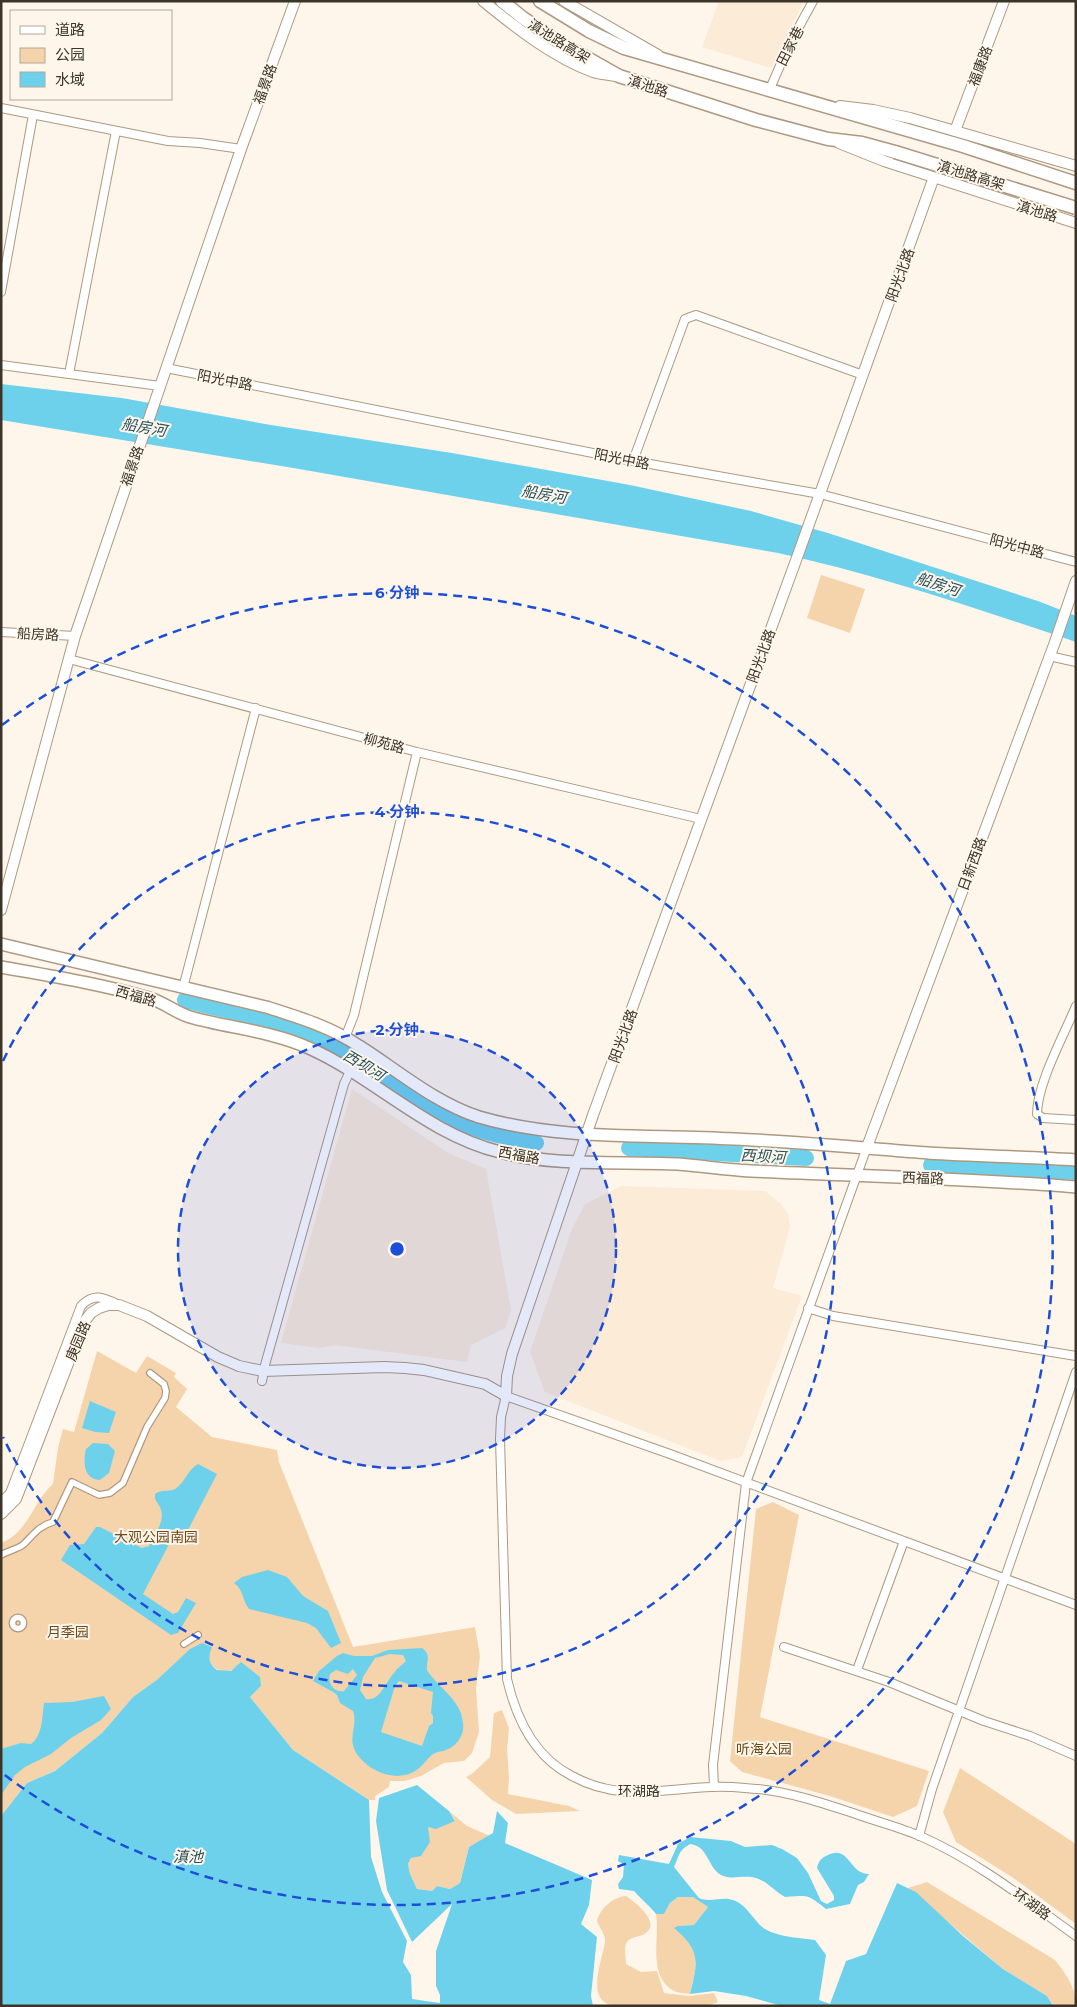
<svg xmlns="http://www.w3.org/2000/svg" width="1077" height="2007" font-family="Montserrat,'Noto Sans SC',sans-serif">
  <style>
    .built { fill: #fbebd7 }
    .green { fill: #f5d4ab }
    .water { fill: #6ed1ec; fill-rule: evenodd }
    .lines { fill: none; stroke-linecap: round; stroke-linejoin: round }
    .river { stroke: #6ed1ec; stroke-width: 16 }
    .pedestrian-casing { stroke: #ae9980; stroke-width: 8 }
    .minor-casing { stroke: #ae9980; stroke-width: 10 }
    .tertiary-casing { stroke: #ae9980; stroke-width: 12 }
    .secondary-casing { stroke: #ae9980; stroke-width: 14 }
    .primary-casing { stroke: #ae9980; stroke-width: 15 }
    .pedestrian { stroke: #fff; stroke-width: 5.5 }
    .minor { stroke: #fff; stroke-width: 8 }
    .tertiary { stroke: #fff; stroke-width: 10 }
    .secondary { stroke: #fff; stroke-width: 11 }
    .primary { stroke: #fff; stroke-width: 12 }
    .primary-bridge-casing { stroke: #ae9980; stroke-width: 15; stroke-linecap: butt }
    .primary-bridge { stroke: #fff; stroke-width: 12 }
    .ring { fill: none; stroke: #1d4ed8; stroke-width: 2.5; stroke-dasharray: 9 6 }
    .labels { text-anchor: middle; dominant-baseline: central; stroke-width: 4; stroke-linejoin: round; paint-order: stroke }
    .street-label { font-size: 14px; fill: #3c3429; stroke: #fff6eb }
    .park-label { font-size: 14px; fill: #6d4b1b; stroke: #fff6eb }
    .water-label { font-size: 15px; font-style: italic; fill: #25515d; stroke: #fff6eb }
    .centre { fill: #1d4ed8; stroke: #fff6eb; stroke-width: 2.5 }
    .ring-label { font-size: 15px; text-anchor: middle; font-weight: bold; fill: #1d4ed8; stroke: #fff6eb; stroke-width: 4; stroke-linejoin: round; paint-order: stroke }
  </style>
  <rect width="100%" height="100%" fill="#fff6eb"/>
  <path class="built" d="M719,1H804L771,68L702,47Z
    M352,1089L448,1153L486,1169L511,1310L505,1328L471,1345L467,1362L335,1345L319,1348L281,1343Z
    M622,1186L765,1191L781,1204L788,1214L790,1227L773,1288L802,1296L742,1457L720,1461L545,1392L530,1352L572,1229L585,1204Z"/>
  <path class="green" d="M821,575L865,589L850,633L807,618Z
    M97,1351L136,1373L147,1356L176,1373L174,1377L187,1389L176,1407L212,1437L277,1450L279,1462L353,1647L475,1627L480,1656L476,1689L479,1732L472,1753L464,1761L444,1763L421,1776L405,1781H390L389,1787L375,1796V1800H369L293,1750L250,1697L261,1686L238,1666C226,1677 211,1671 208,1655L158,1679L133,1697L102,1733L55,1771L27,1783L1,1816V1543C29,1532 33,1501 53,1484L58,1448L63,1429L74,1432Z
    M773,1502L799,1515L760,1717L929,1771L917,1806L893,1817L830,1796L742,1772L730,1761L756,1509Z
    M502,1710L509,1728L507,1749L509,1777L508,1794L569,1806L580,1811L516,1814L492,1800L466,1777L473,1773L490,1757L494,1713Z
    M960,1768L1076,1844V1924L1015,1879L956,1842L943,1812Z
    M449,1811L467,1826L490,1836L469,1847L460,1883L450,1889L437,1886L432,1891L417,1889L410,1874L408,1864L428,1826L455,1820Z
    M927,1882L1055,1960C1066,1974 1076,1987 1076,2006H1053L1047,1996L1003,1969L908,1888Z
    M626,1896C635,1902 661,1922 646,1933C640,1938 630,1935 626,1944C624,1950 626,1957 626,1964L641,1972L657,1971L664,1993L689,1996L714,1993L718,2002L707,2006H615C584,2002 602,1962 605,1942C606,1934 598,1927 597,1920C601,1908 613,1897 626,1896Z
    M678,1897H693L708,1907L694,1925L678,1926L696,1953L695,1972L690,1994C685,1993 678,1993 674,1991C647,1976 660,1938 656,1914H664L670,1903Z"/>
  <path class="water" d="M1,384L122,398L271,425L452,453L630,485L751,511L828,533L1038,601L1076,616V642C978,609 879,575 778,553L299,469L1,420Z
    M90,1401L116,1412L109,1433L95,1432L82,1428Z
    M93,1443L108,1444L115,1451L109,1473L100,1480C83,1479 83,1461 86,1449Z
    M198,1464L217,1474L187,1532L177,1529L143,1594L173,1614L178,1612L186,1598L196,1603L178,1633L171,1635L61,1560L70,1545L84,1544L96,1527H100L142,1548L149,1546C154,1536 165,1521 161,1510C160,1505 154,1500 155,1496C155,1489 170,1492 175,1489C186,1482 187,1470 198,1464Z
    M268,1570L287,1577L303,1596L328,1611L341,1643L331,1648L316,1628L307,1623L249,1609C242,1600 244,1590 234,1583L242,1577Z
    M202,1643L212,1647C208,1656 208,1663 217,1670L231,1671L241,1662L260,1677L261,1686L250,1697L293,1750L369,1800L371,1857L382,1892L407,1941L403,1962L411,1975L412,1999L440,2003V1995L436,1986V1951L452,1904L412,1942L387,1890L376,1821L379,1798L417,1785L449,1811L455,1821L436,1829L428,1827L430,1842L421,1856L411,1858L408,1864L410,1874L417,1889L432,1891L437,1886L450,1889L460,1883L469,1847L493,1833L497,1811L508,1823L505,1843L592,1880L589,1905L581,1924L597,1937L591,1996L593,2006H1V1816L27,1783L55,1771L102,1733L133,1697L158,1679L190,1649Z
    M422,1648C432,1655 426,1661 427,1670C439,1689 461,1699 463,1723C465,1734 457,1746 446,1750C443,1752 438,1751 435,1753C427,1757 423,1767 415,1771C397,1782 373,1773 360,1758C344,1739 359,1728 353,1711L340,1703L337,1695L333,1692L313,1681L319,1671L337,1656L343,1653L354,1656H372L388,1650ZM390,1654L403,1655L406,1661C402,1665 397,1668 394,1673C386,1681 380,1702 366,1699L360,1690L363,1677L375,1658ZM353,1669L357,1675L344,1691C334,1693 327,1683 330,1674L336,1670L348,1674ZM399,1681L433,1692L431,1713L433,1716V1723L429,1726L422,1746L381,1732L395,1686Z
    M104,1696L111,1709L101,1720L71,1738L51,1754L25,1767L15,1775L1,1795V1749L21,1743L31,1744C43,1735 42,1716 44,1703L72,1702Z
    M690,1837L731,1841L745,1847L772,1845L782,1849L797,1858L808,1873L821,1901L827,1904L834,1900V1896L817,1868C819,1861 820,1859 826,1856C850,1843 848,1874 869,1874L864,1882L858,1885L850,1904L826,1909C806,1893 808,1896 785,1897C774,1891 768,1882 756,1878C744,1874 729,1882 718,1873C707,1863 707,1846 690,1844C677,1852 680,1855 674,1867L699,1898C710,1903 722,1896 733,1900C748,1905 753,1921 765,1929C778,1937 800,1938 815,1940L826,1955L819,2000L830,2004L846,1961L866,1954L897,1883L916,1892L963,1936L1003,1969L1047,1996L1053,2006H782L746,1996L714,1991L690,1994C698,1961 701,1951 674,1928L678,1926L694,1925L708,1907L693,1897H678L670,1903L664,1914H656C649,1905 641,1899 634,1891L619,1889L618,1884L623,1877L624,1865L618,1861L619,1855L669,1864L678,1844Z"/>
  <g class="lines">
    <path class="river" d="M185,1000C229,1012 275,1019 317,1036C358,1053 392,1084 429,1107C462,1128 499,1136 536,1143
      M629,1148L806,1158
      M931,1165L1076,1172"/>
    <defs>
      <path id="pedestrian" d="M1,1555C8,1551 18,1549 24,1544C34,1534 39,1526 53,1522L72,1482L99,1495L110,1493L123,1483L147,1427L165,1398L166,1391L164,1384L150,1373
        M12.5 1623a5.5 5.5 0 1 1 11 0a5.5 5.5 0 1 1-11 0Z
        M184,1644L198,1635"/>
      <path id="minor" d="M769,91L789,45L813,1
        M1,108L168,141L200,143L241,149
        M1,292L33,115
        M1,365L160,386
        M166,368L633,461L820,494L1076,562
        M69,374L116,131
        M633,461L685,319L696,315L863,375
        M1,632L75,636
        M1049,656L1076,662
        M69,659L417,752L701,819
        M183,988L256,708
        M1076,1006C1064,1035 1037,1084 1037,1114L1043,1118L1076,1120
        M345,1038L354,1015L417,752
        M808,1308L833,1316L1076,1356
        M262,1381L265,1365L344,1084L350,1071
        M1,1502L10,1493L81,1306C93,1293 103,1297 117,1304
        M1076,1605L670,1454L506,1396L501,1417L500,1439L507,1679C516,1718 534,1757 572,1776C620,1802 661,1789 712,1787C727,1786 743,1788 757,1789C790,1792 822,1803 853,1813C875,1821 899,1827 920,1836C977,1861 1026,1900 1076,1936
        M784,1647L889,1682L984,1721L1030,1736L1076,1756
        M857,1670L904,1541
        M714,1787L713,1765L746,1483L867,1147
        M919,1836L932,1789L1076,1372"/>
      <path id="tertiary" d="M483,1C516,28 553,57 593,72C600,74 608,75 615,76
        M564,1L658,55
        M840,106L873,110L910,118L1076,166
        M955,131L1004,1
        M839,143L884,161L1076,223
        M1,910L75,636L241,149L295,1
        M867,1147L1055,642L1076,581
        M1,1514L16,1499L84,1322L91,1313L99,1308L108,1305H119L147,1316L218,1357L239,1366L263,1371L384,1367L405,1368L424,1370L485,1384L506,1396L507,1376L512,1354L593,1115L795,563L934,177"/>
      <path id="secondary" d="M1,944L266,1007C298,1017 331,1027 359,1046C397,1070 435,1103 479,1117C561,1141 649,1134 734,1139C799,1142 864,1148 928,1153C977,1156 1027,1157 1076,1160
        M1,967C51,976 101,984 149,998C164,1002 176,1013 190,1017C229,1028 271,1031 309,1048C376,1078 427,1134 500,1152C557,1167 620,1161 678,1164C703,1166 727,1170 751,1171C859,1176 968,1178 1076,1187"/>
      <path id="primary" d="M502,1L523,18L552,38L619,76L756,120L828,139L862,143L895,152
        M540,1L589,31L624,48L963,146L1076,183"/>
    </defs>
    <use href="#pedestrian" class="pedestrian-casing"/>
    <use href="#minor" class="minor-casing"/>
    <use href="#tertiary" class="tertiary-casing"/>
    <use href="#secondary" class="secondary-casing"/>
    <use href="#primary" class="primary-casing"/>
    <use href="#pedestrian" class="pedestrian"/>
    <use href="#minor" class="minor"/>
    <use href="#tertiary" class="tertiary"/>
    <use href="#secondary" class="secondary"/>
    <use href="#primary" class="primary"/>
    <defs>
      <path id="primary-bridge" d="M895,152L1076,208"/>
    </defs>
    <use href="#primary-bridge" class="primary-bridge-casing"/>
    <use href="#primary-bridge" class="primary-bridge"/>
  </g>
  <circle cx="397" cy="1249" r="219" fill="#1d4ed8" fill-opacity=".12"/>
  <g class="ring">
    <circle cx="397" cy="1249" r="219"/>
    <path d="M3 1061A437 437 0 1 1 3 1437"/>
    <path d="M2 725A656 656 0 1 1 2 1773"/>
  </g>
  <g class="labels">
    <g class="street-label">
      <text transform="translate(559 41) rotate(32)">滇池路高架</text>
      <text transform="translate(790 46) rotate(-63)">田家巷</text>
      <text transform="translate(980 66) rotate(-69)">福康路</text>
      <text transform="translate(265 84) rotate(-70)">福景路</text>
      <text transform="translate(648 86) rotate(18)">滇池路</text>
      <text transform="translate(971 175) rotate(17)">滇池路高架</text>
      <text transform="translate(1037 211) rotate(17)">滇池路</text>
      <text transform="translate(900 275) rotate(-70)">阳光北路</text>
      <text transform="translate(225 380) rotate(11)">阳光中路</text>
      <text transform="translate(622 459) rotate(11)">阳光中路</text>
      <text transform="translate(132 466) rotate(-71)">福景路</text>
      <text transform="translate(1017 546) rotate(15)">阳光中路</text>
      <text transform="translate(38 634) rotate(3)">船房路</text>
      <text transform="translate(761 656) rotate(-70)">阳光北路</text>
      <text transform="translate(384 743) rotate(15)">柳苑路</text>
      <text transform="translate(972 864) rotate(-70)">日新西路</text>
      <text transform="translate(136 996) rotate(16)">西福路</text>
      <text transform="translate(623 1036) rotate(-70)">阳光北路</text>
      <text transform="translate(519 1155) rotate(10)">西福路</text>
      <text transform="translate(923 1178) rotate(2)">西福路</text>
      <text transform="translate(78 1341) rotate(-67)">庚园路</text>
      <text x="639" y="1791">环湖路</text>
      <text transform="translate(1032 1904) rotate(36)">环湖路</text>
    </g>
    <g class="park-label">
      <text x="156" y="1537">大观公园南园</text>
      <text x="68" y="1632">月季园</text>
      <text x="764" y="1749">听海公园</text>
    </g>
    <g class="water-label">
      <text transform="translate(144 427) rotate(10)">船房河</text>
      <text transform="translate(544 494) rotate(10)">船房河</text>
      <text transform="translate(938 584) rotate(18)">船房河</text>
      <text transform="translate(364 1065) rotate(31)">西坝河</text>
      <text transform="translate(763 1156) rotate(3)">西坝河</text>
      <text x="188" y="1856">滇池</text>
    </g>
  </g>
  <circle cx="397" cy="1249" r="8" class="centre"/>
  <g class="ring-label">
    <text x="397" y="598">6 分钟</text>
    <text x="397" y="817">4 分钟</text>
    <text x="397" y="1035">2 分钟</text>
  </g>
  <rect width="1077" height="2007" fill="none" stroke="#3c3429" stroke-width="5"/>
  <rect x="10" y="10" width="162" height="90" fill="#fff6eb" stroke="#b1a89d"/>
  <rect x="20" y="26" width="25" height="8" fill="#ffffff" stroke="#b1a89d"/>
  <text x="55" y="35" font-size="15" fill="#3c3429">道路</text>
  <rect x="20" y="48" width="25" height="15" fill="#f5d4ab" stroke="#b1a89d"/>
  <text x="55" y="60" font-size="15" fill="#3c3429">公园</text>
  <rect x="20" y="72" width="25" height="15" fill="#6ed1ec" stroke="#b1a89d"/>
  <text x="55" y="85" font-size="15" fill="#3c3429">水域</text>
</svg>
